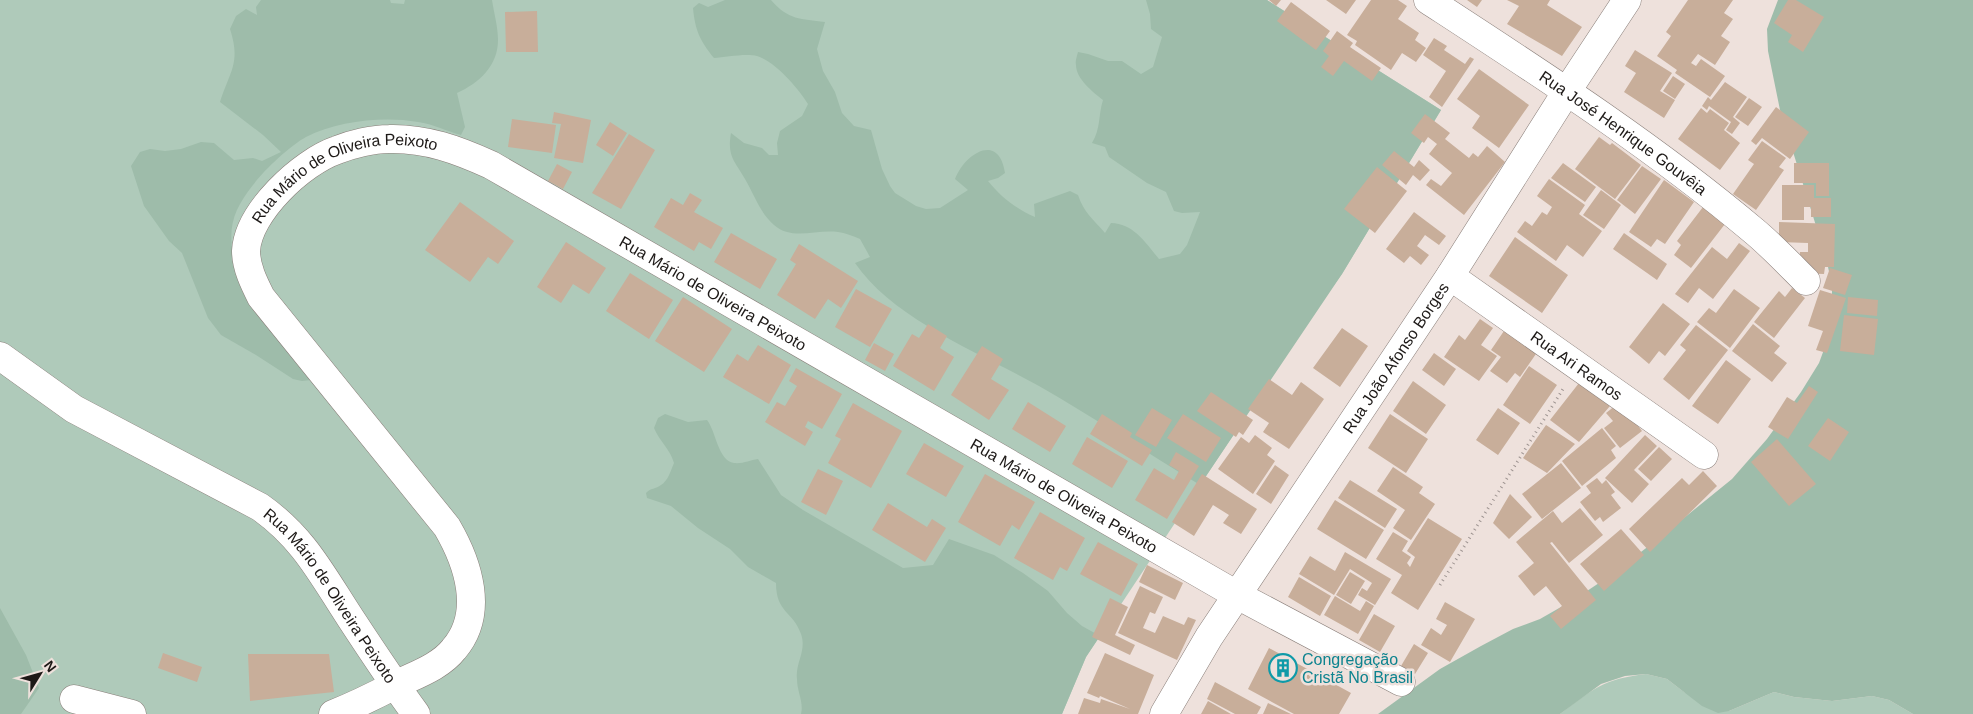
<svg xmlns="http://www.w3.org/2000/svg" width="1973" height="714" font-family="Arial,sans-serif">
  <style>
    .green { fill: #afcaba }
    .forest { fill: #9ebcaa }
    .building { fill: #c8ae9a }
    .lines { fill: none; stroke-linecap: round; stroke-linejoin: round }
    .minor-casing { stroke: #897e79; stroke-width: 29 }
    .path { stroke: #9e9491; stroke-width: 3; stroke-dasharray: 1 4; stroke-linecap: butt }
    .minor { stroke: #fff; stroke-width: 28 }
    .labels { text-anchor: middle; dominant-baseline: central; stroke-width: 5; stroke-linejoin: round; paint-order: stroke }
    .street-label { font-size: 16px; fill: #1d1917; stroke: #eee1dc }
    .culture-label { font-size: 16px; fill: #0d838f; stroke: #eee1dc; text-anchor: start }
  </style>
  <rect width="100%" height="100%" fill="#eee1dc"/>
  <path class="green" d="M0,0H1267L1441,110L1342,274L1325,297L1086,657L1062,714H0Z
    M1646,674L1667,679L1684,692L1729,711L1774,692L1794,697L1832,701L1872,696L1889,700L1913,714H1560C1593,689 1603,679 1646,674Z"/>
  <path class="forest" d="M261,0H390L391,3L404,4L405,0H492C494,13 498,27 498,40C498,66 479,83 457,93L465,127L461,135C446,131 433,124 418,122C383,116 338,121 306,137C291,145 264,170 253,185C234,209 227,227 234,258L311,380L302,381L293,379L256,355L221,335L208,318L182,253L169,241L144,206L131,166L140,152L150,149L165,151L181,149L201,142L214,143L234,160L253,158L262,161L281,152L263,135L220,102C230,71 241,63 230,29L236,16L246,9L257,15L256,7Z
    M725,0H771C788,20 801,19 825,22L817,49L823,71L835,92L842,113L854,126L871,130L882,169L890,186L895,193L916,206L926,209L940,208L968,190L955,179C965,153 999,132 1005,173L998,178L988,181C1001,197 1015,208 1035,217L1034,204L1070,191L1078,195C1084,213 1093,219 1105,233L1111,223C1134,224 1145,242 1159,259L1180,254L1187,245L1200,212L1182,213L1174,211L1166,192L1147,183L1109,157L1105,147L1092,143C1101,128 1098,116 1103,100C1093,92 1076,79 1076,65C1075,61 1077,56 1078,52L1088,54L1108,61H1122L1141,74L1153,67L1162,37L1151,29L1150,14L1146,0H1267L1441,110L1342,274L1200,485C1146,452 1093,417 1039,386C980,353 893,319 855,263L870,257L860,239C853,236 845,233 838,232C816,229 792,241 774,225C760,213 754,194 745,179C734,160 727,156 731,133L744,143L762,148L769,155H778L777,143L780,131L802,116L808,104C799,89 775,61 757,56C747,53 725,57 714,58C700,41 695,30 693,8L699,3L708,7Z
    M1778,0H1973V714H1913L1889,700L1872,696L1832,701L1794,697L1774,692L1729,711L1718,713L1702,706L1667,679L1646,674L1625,676L1601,684L1560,714H1378L1440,669L1481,646L1513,629L1540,619L1575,599L1608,577L1658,539L1732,479L1767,439L1801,392L1819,363L1832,328V285L1826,258L1780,110L1768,51L1767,29Z
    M665,414L688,422L707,420C716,431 718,461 734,463C743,464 750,460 758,459L781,495L803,510L903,568L933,565L949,539L994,555L1023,573L1048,591L1067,613L1082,626L1100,636L1086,657L1062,714H801C804,702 797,692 797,679C795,663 807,651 801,634C793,611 776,613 776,583L748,567L730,549L698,528L671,506L647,498L646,493C650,488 656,489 661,485C668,481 671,470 674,463C670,449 660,442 654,428L658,418Z
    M0,608L26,655L39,688L21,714H0Z"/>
  <path class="building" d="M1269,0H1281L1276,6Z
    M1326,0H1356L1346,14Z
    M1371,0H1398L1407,6L1398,19L1419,33L1415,40L1426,48L1416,62L1402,53L1391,70L1355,45L1357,41L1347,35Z
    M1467,0H1482L1477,7Z
    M1507,0H1550L1547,5L1582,27L1562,56L1507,24L1519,6Z
    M1688,0H1733L1724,13L1733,19L1721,36L1730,42L1715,65L1698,54L1691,63L1696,66L1701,59L1725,76L1710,97L1675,73L1677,70L1657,56L1671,36L1666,32Z
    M1788,0H1796L1824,17L1803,52L1788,42L1792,35L1774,23Z
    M1291,2L1330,31L1316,50L1277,21Z
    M537,11L538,52H506L505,12Z
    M1337,31L1353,43L1350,47L1381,68L1372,81L1344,61L1333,76L1321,67L1329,56L1323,51Z
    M1434,38L1447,46L1444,50L1465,64L1470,57L1474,59L1442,107L1429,97L1446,71L1423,55Z
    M1635,50L1672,73L1660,91L1675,100L1664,118L1624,92L1636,73L1625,66Z
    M1479,69L1529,105L1499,148L1472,128L1480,116L1457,99Z
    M1673,76L1685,84L1675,99L1663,91Z
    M1725,82L1747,97L1733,117L1740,123L1732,134L1726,130L1731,122L1709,106L1707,110L1702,106L1708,97L1711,100Z
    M1749,98L1762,107L1748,126L1735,117Z
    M1776,107L1809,132L1790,159L1762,138L1756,145L1751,141Z
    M1701,108L1707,113L1710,109L1729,123L1724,130L1740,143L1720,170L1678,139Z
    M554,112L591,120L583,163L554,158L561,124L552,123Z
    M1425,114L1450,133L1445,139L1469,158L1473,153L1478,157L1487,146L1505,162L1464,215L1426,185L1431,179L1441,186L1452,173L1429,154L1437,144L1428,137L1424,143L1411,133Z
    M512,119L556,125L552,153L508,147Z
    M610,122L627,133L613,156L596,145Z
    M629,134L655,150L621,209L592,193Z
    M1599,137L1610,145L1612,143L1641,165L1615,199L1575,169Z
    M1762,141L1786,158L1779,167L1784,170L1756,210L1733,194L1754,164L1748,160Z
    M1394,151L1414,167L1419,160L1430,170L1420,181L1413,175L1406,185L1382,165Z
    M1563,163L1596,187L1585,202L1551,178Z
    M1794,163H1829V196H1816V183H1794Z
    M557,164L572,172L563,189L548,181Z
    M1642,166L1661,179L1635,214L1617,200Z
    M1377,167L1407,191L1375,233L1344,209Z
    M1549,179L1585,205L1579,214L1602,231L1583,257L1567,245L1556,261L1517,232L1525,221L1532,226L1542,212L1547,215L1552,207L1537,196Z
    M1664,180L1694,202L1665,244L1657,239L1651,247L1629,232Z
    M1782,185H1814V198H1831V217H1811V207H1804V220H1782Z
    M1601,190L1621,205L1604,229L1583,215Z
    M690,193L702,200L694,212L723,228L711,249L699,242L694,251L654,227L671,198L683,205Z
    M460,202L514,241L498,264L488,257L470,282L425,250Z
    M1703,207L1725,224L1691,268L1674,255L1681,245L1677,241Z
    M1414,212L1446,236L1439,245L1425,235L1417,246L1429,255L1421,265L1410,256L1404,263L1386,249Z
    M1779,222L1835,224L1834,267H1825L1824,274L1799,273L1800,252H1808V243L1779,242Z
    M731,233L777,259L760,289L714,262Z
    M1624,233L1667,264L1657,280L1613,249Z
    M1515,237L1568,275L1542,313L1489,276Z
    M566,242L606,268L589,294L573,284L561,303L537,287Z
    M1739,243L1750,251L1713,299L1699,288L1688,303L1675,294L1712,247L1727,259Z
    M799,244L858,281L841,308L828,299L815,319L777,295L796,264L790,260Z
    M1830,268L1852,275L1845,295L1823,288Z
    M630,273L673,300L649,339L606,311Z
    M1792,288L1805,298L1774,338L1754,322L1779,291L1785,297Z
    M856,289L892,309L870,347L835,327Z
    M1734,289L1760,308L1730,348L1697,322L1709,308L1716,313Z
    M1820,290L1846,298L1827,353L1816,350L1823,331L1808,326Z
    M683,297L732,329L704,372L655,341Z
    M1848,297L1878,300L1877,316L1847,313Z
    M1663,303L1690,324L1665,356L1659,351L1649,364L1629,347Z
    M1844,315L1878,319L1874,355L1840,351Z
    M1480,319L1493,328L1481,345L1497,356L1479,381L1444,357L1459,335L1465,340Z
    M928,324L947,336L940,348L954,357L934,391L893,366L912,334L919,338Z
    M1753,324L1780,346L1774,353L1787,363L1772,382L1732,351Z
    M1696,325L1728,350L1689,400L1663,379L1686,350L1680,345Z
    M1342,328L1368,346L1340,387L1313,368Z
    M1506,328L1538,351L1520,377L1515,373L1507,383L1490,371L1501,357L1491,350Z
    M874,343L894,354L885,371L865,360Z
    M758,345L791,365L769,404L723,377L737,354L748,361Z
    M982,346L1003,359L991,379L1009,390L989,420L951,395Z
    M1434,353L1456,369L1444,386L1422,370Z
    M1726,360L1751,379L1718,424L1692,406Z
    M1529,366L1557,385L1530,424L1503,405Z
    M796,368L842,394L822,429L808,421L805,427L813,432L805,446L765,422L777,402L785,406L797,386L789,381Z
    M1269,379L1292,395L1301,382L1324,399L1289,449L1263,432L1269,423L1248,409Z
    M1413,381L1446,405L1426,434L1393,411Z
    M1579,383L1610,406L1579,442L1550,420Z
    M1809,386L1818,392L1788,439L1768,427L1787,397L1797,403Z
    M1211,392L1253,420L1243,435L1239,432L1236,437L1197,411Z
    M1028,402L1066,426L1050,452L1012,429Z
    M1620,402L1642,431L1620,448L1604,428L1613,421L1606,413Z
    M853,403L902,431L871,488L828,463L841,439L835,436Z
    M1152,408L1172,420L1156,447L1135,435Z
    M1498,408L1520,423L1498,455L1476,440Z
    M1102,414L1132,433L1130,437L1152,450L1142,466L1090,434Z
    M1183,414L1221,438L1206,462L1167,438Z
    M1390,414L1428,439L1406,473L1368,448Z
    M1828,418L1849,432L1830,461L1808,446Z
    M1546,425L1575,444L1547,473L1523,458Z
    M1602,428L1616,446L1611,450L1616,458L1582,486L1562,461Z
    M1255,435L1272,448L1267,455L1275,461L1253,494L1218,469L1241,437L1249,443Z
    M1645,435L1657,446L1634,470L1649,484L1632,503L1605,478Z
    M1087,437L1128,461L1112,488L1072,464Z
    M1777,439L1816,484L1789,506L1751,462Z
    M924,443L964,466L946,497L906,474Z
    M1659,447L1672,459L1651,481L1638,469Z
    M1176,452L1199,466L1167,519L1135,500L1154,468L1174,480L1179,471L1169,465Z
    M1561,463L1581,488L1542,519L1522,494Z
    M1275,465L1289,475L1271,504L1256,494Z
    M1393,467L1423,487L1419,493L1435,504L1411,540L1393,528L1405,510L1377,491Z
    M818,469L843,481L826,515L801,502Z
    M1703,471L1717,486L1650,552L1629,529L1682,478L1689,485Z
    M985,474L1035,502L1019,530L1012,525L1000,546L958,522Z
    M1202,474L1257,509L1241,534L1223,523L1229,515L1213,505L1194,536L1172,522Z
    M1597,478L1602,484L1606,480L1615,492L1611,495L1621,508L1603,522L1600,517L1595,521L1580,502L1591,493L1586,486Z
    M1350,480L1397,509L1385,528L1338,498Z
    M1510,494L1532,517L1509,539L1493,523Z
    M1335,500L1384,530L1366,559L1317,529Z
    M888,503L927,527L932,519L946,528L925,562L872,530Z
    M1580,508L1603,535L1569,563L1552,542L1550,543L1596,600L1561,629L1550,616L1562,606L1546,586L1534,596L1518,576L1534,563L1516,542L1553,511L1562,523Z
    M1040,512L1085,538L1067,571L1060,567L1053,580L1014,558Z
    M1428,518L1462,539L1418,610L1391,593L1402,575L1376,559L1393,532L1408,541L1402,551L1411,557L1407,563L1410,567L1415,557L1407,551Z
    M1621,529L1644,555L1604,591L1580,564Z
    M1098,542L1138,564L1121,596L1080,574Z
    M1345,552L1391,579L1375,605L1358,595L1362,588L1367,591L1372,583L1350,569L1334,595L1299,574L1310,556L1335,571Z
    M1147,565L1183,583L1175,600L1139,582Z
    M1350,572L1365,581L1351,604L1336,595Z
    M1299,577L1331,596L1320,616L1288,597Z
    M1140,586L1163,597L1155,614L1150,612L1143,628L1155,633L1163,616L1184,625L1188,617L1196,620L1177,660L1118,633Z
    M1335,596L1360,611L1366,601L1374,606L1358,634L1324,615Z
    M1110,598L1128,607L1115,635L1135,645L1130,655L1092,637Z
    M1445,602L1475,619L1450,662L1421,645L1431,628L1441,635L1447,625L1436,619Z
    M1374,614L1395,626L1380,652L1359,640Z
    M1414,644L1428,653L1415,674L1401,666Z
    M1269,648L1351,693L1339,714H1294L1248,689Z
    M163,653L202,667L197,682L158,668Z
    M1105,653L1154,675L1138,714H1078L1084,698L1100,703L1101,699L1130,709L1100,696L1099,698L1087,693Z
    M248,654H329L334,692L250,701Z
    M1215,682L1261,707L1257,714H1235L1207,699Z
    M1208,701L1231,714H1201Z
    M1268,703L1291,714H1263Z"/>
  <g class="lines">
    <defs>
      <g id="minor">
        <path id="s1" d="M1428,0C1540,73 1652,145 1754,231C1772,246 1789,264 1806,281"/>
        <path id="s2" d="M1450,276L1704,455"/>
        <path id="s3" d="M0,356L74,409L260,507C304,538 322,575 351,619C372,651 393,683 416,714"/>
        <path d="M74,699L132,714"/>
        <path id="s4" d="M333,714C356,705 374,696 395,685C415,675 440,667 454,649C485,613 468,563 447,527L261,297C254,283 246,267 246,251C248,212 302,162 337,150C352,144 373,139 389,139C426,138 458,150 491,165L1237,595L1401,682"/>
        <path id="s5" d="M1164,714L1209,637L1450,276L1567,91L1627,0"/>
      </g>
    </defs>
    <use href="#minor" class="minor-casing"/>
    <path class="path" d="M1440,585L1563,389"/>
    <use href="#minor" class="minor"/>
  </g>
  <defs>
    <symbol id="building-ring" viewBox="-11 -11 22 22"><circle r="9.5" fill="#eee1dc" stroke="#0f9aa8" stroke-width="1.5"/><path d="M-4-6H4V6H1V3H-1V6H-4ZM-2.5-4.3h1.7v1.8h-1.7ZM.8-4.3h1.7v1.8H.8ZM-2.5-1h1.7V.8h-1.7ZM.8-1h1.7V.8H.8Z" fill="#0f9aa8"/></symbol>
  </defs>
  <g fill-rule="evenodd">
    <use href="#building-ring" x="1267" y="652" width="32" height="32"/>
  </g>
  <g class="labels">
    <g class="street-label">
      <text stroke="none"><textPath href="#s1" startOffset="236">Rua José Henrique Gouvêia</textPath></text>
      <text stroke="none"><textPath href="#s4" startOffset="751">Rua Mário de Oliveira Peixoto</textPath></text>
      <text stroke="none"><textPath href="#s4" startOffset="1171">Rua Mário de Oliveira Peixoto</textPath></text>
      <text stroke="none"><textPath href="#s5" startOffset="425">Rua João Afonso Borges</textPath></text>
      <text stroke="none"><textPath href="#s2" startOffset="155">Rua Ari Ramos</textPath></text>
      <text stroke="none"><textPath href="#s4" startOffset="1576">Rua Mário de Oliveira Peixoto</textPath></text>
      <text stroke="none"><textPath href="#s3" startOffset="415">Rua Mário de Oliveira Peixoto</textPath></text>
    </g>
    <g class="culture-label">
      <text x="1302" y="659">Congregação<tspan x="1302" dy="18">Cristã No Brasil</tspan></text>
    </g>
  </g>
  <g transform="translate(40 674) rotate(53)" stroke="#eee1dc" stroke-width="4" paint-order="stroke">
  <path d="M0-4L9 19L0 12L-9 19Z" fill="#1d1917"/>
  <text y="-8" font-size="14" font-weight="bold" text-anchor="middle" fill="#1d1917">N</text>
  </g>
</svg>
